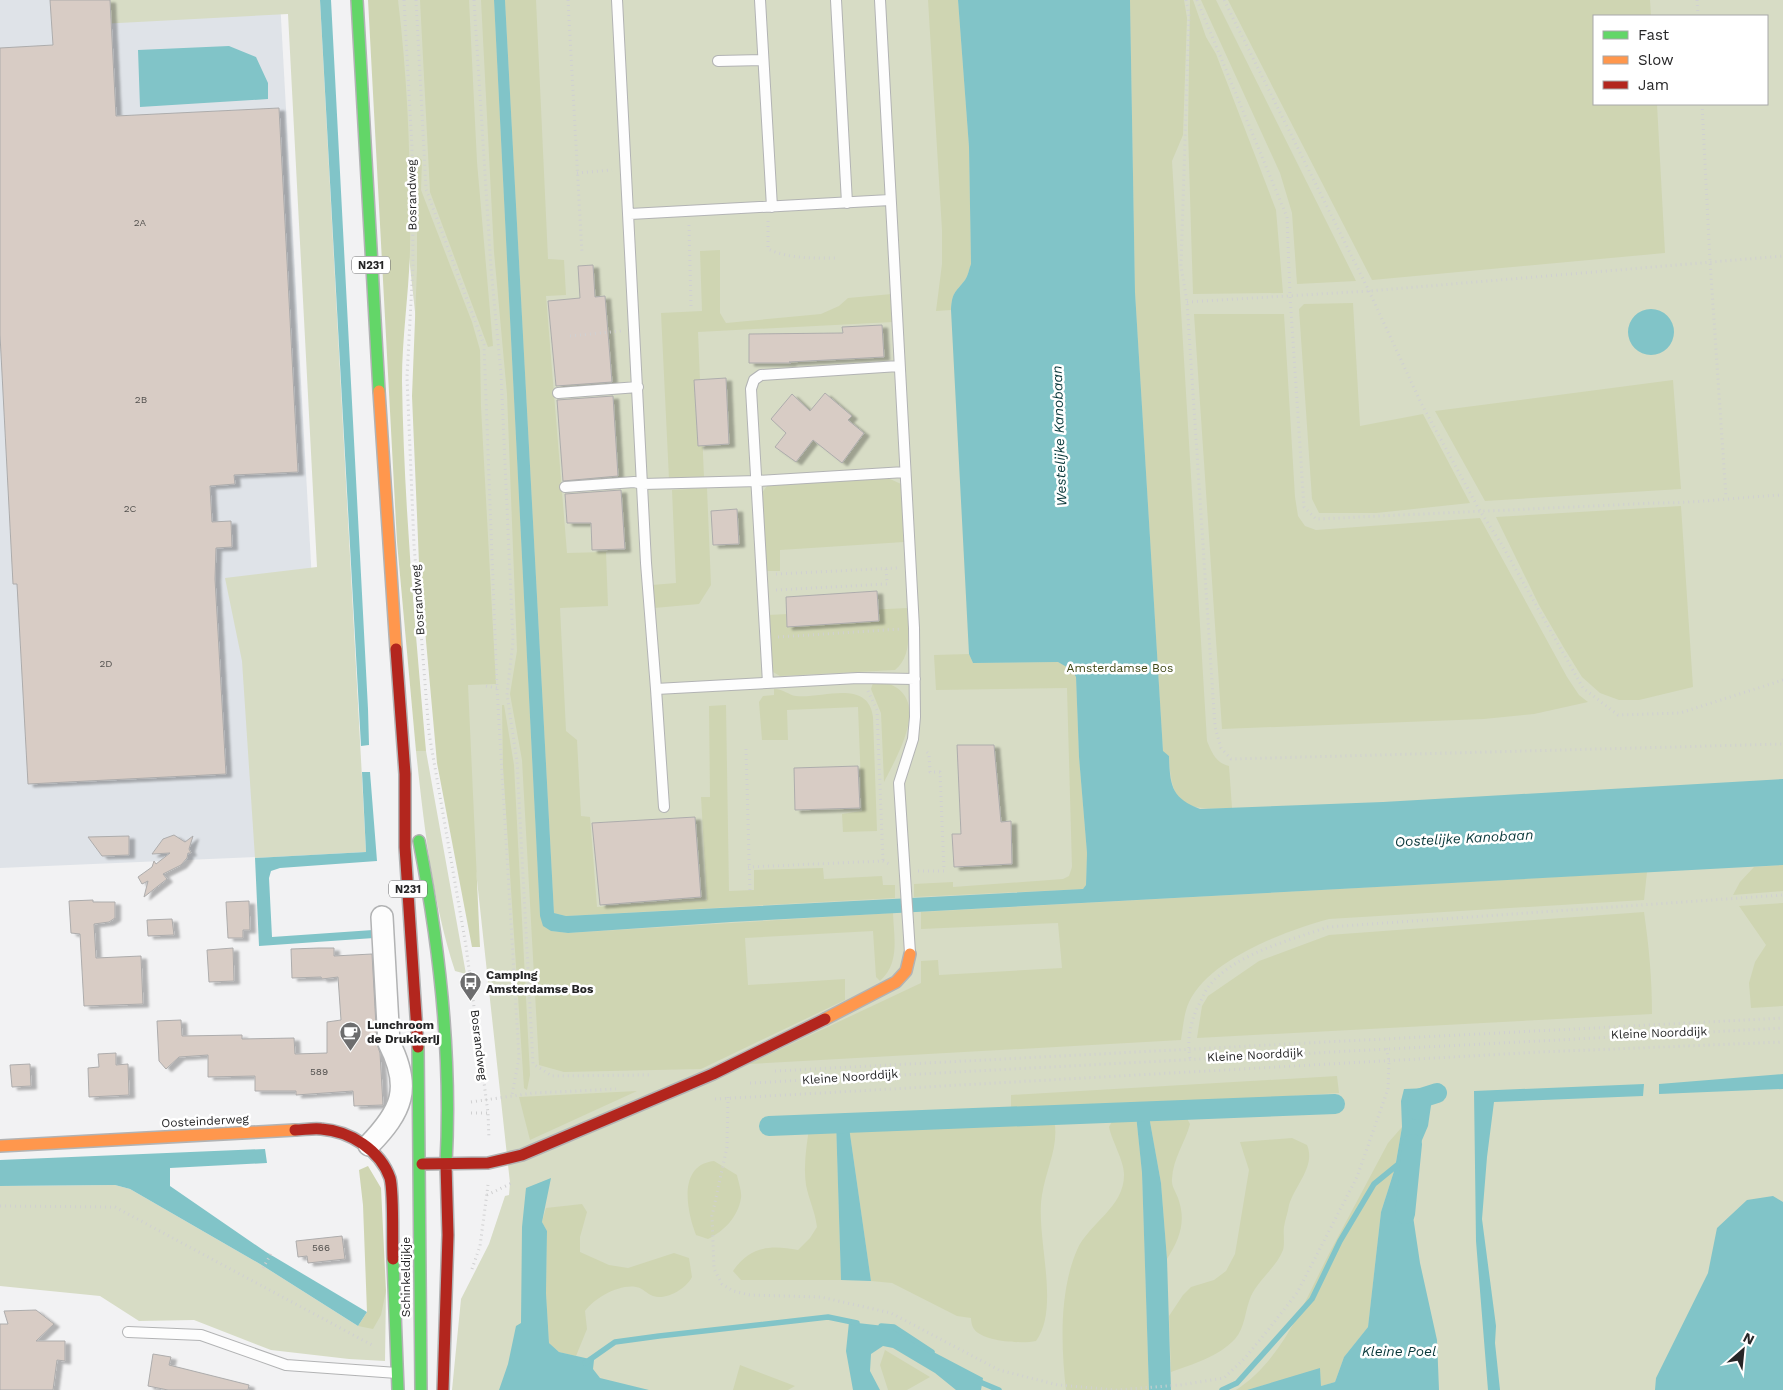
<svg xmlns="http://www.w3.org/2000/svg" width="1783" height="1390" font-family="'Work Sans',sans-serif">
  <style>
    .built { fill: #dfe3e8 }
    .green { fill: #d7dcc5; fill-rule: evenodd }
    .forest { fill: #cfd5b2 }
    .water { fill: #81c4c8 }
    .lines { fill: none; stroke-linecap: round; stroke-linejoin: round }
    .stream { stroke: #81c4c8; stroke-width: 5.5 }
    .canal { stroke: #81c4c8; stroke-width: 20 }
    .building { fill: #d8ccc5; stroke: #adacac; filter: url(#shadow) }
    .lane-casing { stroke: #b2b3b4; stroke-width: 12 }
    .street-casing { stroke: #b2b3b4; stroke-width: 24 }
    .fast-casing { stroke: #b2b3b4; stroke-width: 14 }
    .slow-casing { stroke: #b2b3b4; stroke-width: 14 }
    .jam-casing { stroke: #b2b3b4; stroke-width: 14 }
    .path { stroke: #d0d0d1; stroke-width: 3; stroke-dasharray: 1 4; stroke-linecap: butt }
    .lane { stroke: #fdfdfd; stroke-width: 10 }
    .street { stroke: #fdfdfd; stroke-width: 21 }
    .fast { stroke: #63d668; stroke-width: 11 }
    .slow { stroke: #ff974d; stroke-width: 11 }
    .jam { stroke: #b3261e; stroke-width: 11 }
    .labels { text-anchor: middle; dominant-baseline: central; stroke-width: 5; stroke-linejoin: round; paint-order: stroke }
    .number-label { font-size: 10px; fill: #52504e }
    .shield { fill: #fff; stroke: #676768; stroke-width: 1 }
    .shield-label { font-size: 11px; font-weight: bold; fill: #262627 }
    .street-label { font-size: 12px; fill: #262627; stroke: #fff }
    .park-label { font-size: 12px; fill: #414917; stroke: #fff }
    .poi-label { font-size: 12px; font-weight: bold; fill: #262627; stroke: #fff; text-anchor: start }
    .water-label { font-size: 14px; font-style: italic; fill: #09383a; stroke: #fff }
  </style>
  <defs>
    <filter id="shadow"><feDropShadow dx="5.5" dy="3" stdDeviation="1" flood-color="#0004"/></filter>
  </defs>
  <rect width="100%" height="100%" fill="#f2f2f3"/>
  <path class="built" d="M0,0H280L327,854L0,868Z"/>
  <path class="green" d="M80,0H320L366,852L255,858L242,661L225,578L317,567L288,14L81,25Z
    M381,0H1783V1390H452L461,1299L489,1244L505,1196L509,1195L510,1183ZM1594,16H1767V104H1594Z
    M416,751H426L466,974L455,971C432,900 424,825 416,751Z
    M115,1185L130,1189L260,1264L358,1326L386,1291L385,1361L349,1359L271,1350L194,1320L139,1321L100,1296L0,1286V1186Z"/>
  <path class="forest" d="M368,0H398C408,82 411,167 410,249C409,293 402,337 402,381C404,505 415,628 426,751H416L397,542Z
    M420,0H469L477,162L493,346L488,347L430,192Z
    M481,0H494L540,916L551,931L568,933L893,913C894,938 900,963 880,981L876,977L873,931L745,938L748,985L845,979V1000L701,1069L564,1072L539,1065L522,760L510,694L517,651L507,394L494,252Z
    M505,0H536L548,259L564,260L566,295L546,296L567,553L606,552L608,606L560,608L566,731L577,740L581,816L590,817L597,907L707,900L701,797H710L709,706L726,705L729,891L754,890V870L823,868L824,879L882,876L883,885H895V898L566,916L554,913Z
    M928,0H958L969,147L971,264C969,269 968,276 965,280C955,293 952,292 951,310L936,311L942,264V230Z
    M1130,0H1184L1187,18L1183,135L1172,161L1207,741C1212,753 1216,763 1229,766L1232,808C1185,810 1171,808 1169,756L1163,752L1135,292Z
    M1190,0H1193L1206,37L1216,54L1276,210L1283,293L1193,294L1188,130Z
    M1201,0H1216L1356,281L1297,284L1292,213L1280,173Z
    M1228,0H1650L1651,16H1594V104H1657L1665,253L1372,280Z
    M417,156L422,160L421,190L472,322L480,350L481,407L496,684L468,685L480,947H472L437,763L419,563L412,396L417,269Z
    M720,250V313L726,323L821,314L839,306L848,298L892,294L893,322L698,332L704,478L669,479L661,313L702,311L700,251Z
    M1353,303L1360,426L1423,414L1470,503L1376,513H1319L1312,499L1299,309L1304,304Z
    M1194,314H1284L1295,497L1298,516L1305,526L1316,530L1480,518L1567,677L1579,695L1588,702L1534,714L1484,719L1222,729Z
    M1673,380L1681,489L1485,501L1435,411Z
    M888,478L901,484L904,542L780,550V571H765L761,494L767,486Z
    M707,488L711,585L699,604L654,608L652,585L676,583L672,490Z
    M1681,506L1693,687L1639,700H1619L1600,693L1582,677L1564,648L1539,605L1496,517Z
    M907,608C908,630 913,655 895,670L780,676L773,672L768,615Z
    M969,654L973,663L1058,662L1072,669L1076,677L1079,756L1087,853L1086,885L1083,889L914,897V884L953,882V887L1063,879L1069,876L1072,867L1067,688L936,690L934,655Z
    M883,682C934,695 898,754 884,782L881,713L871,689L873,683Z
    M774,689C784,689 788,695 796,696C822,699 868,678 873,717L877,831L843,832L842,814L862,811L858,707L787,710L788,740H762L759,702L763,696L774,695Z
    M502,705H504L514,765L530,1075L527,1090L524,1088L503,767Z
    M1783,865V891L1733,895L1740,882L1754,867Z
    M1647,872L1644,900L1329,919C1286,931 1210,958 1189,1002C1184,1013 1183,1027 1181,1040L749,1064L921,983V961L938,960L939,975L1062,968L1058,923L921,929V912Z
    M1783,903V1006L1751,1008L1749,983L1755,962L1766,945L1739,906Z
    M1644,912C1649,947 1652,978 1652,1014L1197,1038L1202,1006L1208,996L1259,961L1329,935Z
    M1337,1076L1339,1093L1179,1103L1190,1124C1185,1143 1173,1158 1172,1179C1171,1187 1177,1193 1179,1201C1186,1223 1179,1240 1167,1259L1161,1183L1147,1105H1135L1142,1173L1149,1390H1066C1061,1346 1059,1292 1077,1250C1089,1223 1125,1207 1124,1174C1124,1161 1112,1141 1109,1127L1120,1106L1052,1110C1062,1143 1047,1164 1042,1195C1035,1236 1061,1307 1036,1341C1022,1344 983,1342 974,1329C972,1327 971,1321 971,1318L957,1316L892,1283L871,1281L848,1120L1011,1112V1095Z
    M637,1091L530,1140L519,1097Z
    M836,1121L841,1280H741L733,1271C750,1246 771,1245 798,1250L810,1238L817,1227C815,1211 809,1200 806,1185C803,1164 807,1143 810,1122Z
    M1402,1127L1395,1168L1381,1212L1368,1327L1344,1357L1335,1382L1321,1386L1320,1369L1247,1390H1236C1283,1360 1306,1298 1331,1250C1350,1214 1369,1179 1388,1143Z
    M1292,1138L1307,1145C1316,1166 1295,1185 1289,1205C1288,1212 1285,1220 1284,1227C1283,1234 1285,1243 1283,1250C1276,1268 1259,1279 1251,1296C1245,1310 1245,1328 1235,1339C1218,1357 1193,1364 1171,1372L1169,1316L1183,1295L1191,1287L1214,1280L1226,1271L1235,1254L1249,1170L1240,1142Z
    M714,1161L737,1175C738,1181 742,1191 741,1198C738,1217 724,1231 708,1239L696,1235C687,1212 677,1165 714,1161Z
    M368,1166L381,1188L386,1291L381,1315L373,1329L358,1326L367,1312L363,1205L359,1170Z
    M582,1204L587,1212L580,1237V1252L609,1265L628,1268L674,1253L689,1258L692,1277C687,1288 666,1301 653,1296C647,1294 643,1288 636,1287C619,1284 595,1298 585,1311L587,1329L576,1356L559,1352L549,1343L546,1293L547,1231L542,1222L546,1208Z
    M885,1350L930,1377L907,1390H888L880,1365Z
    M740,1365L795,1386L788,1390H733Z"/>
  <path class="water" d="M320,0H331L368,709L369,745L361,746Z
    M494,0H505L554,913L566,916L1083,889L1086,885L1087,853L1079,757L1076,677L1072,670L1058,662L973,663L969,654L951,310C952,292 955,293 965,280C968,276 969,269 971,264L969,147L958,0H1130L1135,292L1163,751L1169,756C1170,785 1171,798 1200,809L1383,802L1783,779V865L731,922L568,933L551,931L543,926L540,916Z
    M229,46L256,57L268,83V99L140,107L138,50Z
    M1628 332a23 23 0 1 1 46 0a23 23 0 1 1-46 0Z
    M362,772H370L377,861L280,868L271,871L269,878L272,937L373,930L374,938L259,946L255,858L366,852Z
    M1783,1074V1089L1659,1094V1084Z
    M1644,1084L1643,1096L1494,1102L1487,1157L1482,1219L1496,1326L1495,1343L1500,1390H1488L1476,1241L1474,1091Z
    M1429,1088L1433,1092L1428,1126L1405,1180L1410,1196L1420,1263L1437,1340L1439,1390H1247L1320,1368L1321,1386L1335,1382L1344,1357L1368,1327L1381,1212L1395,1168L1402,1127L1401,1101L1404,1089Z
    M1135,1105H1147L1161,1183L1167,1259L1171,1390H1149L1142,1173Z
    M848,1120L871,1281L841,1280L836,1121Z
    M265,1149L267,1163L170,1168V1186L266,1252L367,1312L358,1326L260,1264L130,1189L115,1185L0,1186V1160Z
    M551,1178L542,1222L547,1231L546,1293L549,1343L559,1352L594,1360L593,1369L600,1378L649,1390H499L508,1364L516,1326L521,1323L522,1227L526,1188Z
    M1773,1196L1783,1202V1390H1655L1656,1378L1708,1273L1717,1228L1747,1200Z
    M849,1322L884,1326L900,1331L922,1346L983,1378L981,1390H956L935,1373L893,1348L883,1346L871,1354L870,1371L880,1390H853L846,1351Z"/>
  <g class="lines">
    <path class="stream" d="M881,1326L894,1327L932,1352
      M585,1363L615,1342L659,1336L828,1317L857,1323
      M975,1380L999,1390
      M1222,1390L1237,1383L1312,1299L1340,1241L1374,1184L1401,1162"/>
    <path class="canal" d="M1417,1110L1418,1099L1437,1093
      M769,1126L1335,1104
      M1405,1214L1412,1144"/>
  </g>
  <path class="building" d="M50,0H110L116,116L279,108L298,472L234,475L235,484L210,486L212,522L231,521L232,547L216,548L215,579L226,774L28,784L17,584H13L0,335V48L53,45Z
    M593,265L595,297L605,296L612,382L556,386L548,301L580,298L578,266Z
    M882,325L884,357L789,362L791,363H749V334L843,333L842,327Z
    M726,378L729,444L698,446L694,380Z
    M825,393L852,416L848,420L864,433L842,463L813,440L796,462L775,447L786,433L771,419L792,394L810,411Z
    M613,396L618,476L563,481L557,400Z
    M621,490L625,549L592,550L591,523H567L565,494Z
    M737,509L739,544L713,545L711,511Z
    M877,591L879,621L787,627L786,597Z
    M957,745H994L1001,822L1011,821L1012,864L954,867L952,834H961Z
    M858,766L860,808L795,810L794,768Z
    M695,817L701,897L600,905L592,823Z
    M174,835L185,842L193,836L189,849L191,853H188L187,858L181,865L163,874L167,879L144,897L148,881L142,884L138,877L152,867L154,861L156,864L170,853L152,854L163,839Z
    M129,836V855L102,856L88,837Z
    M93,900V902H115V918L109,922L94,924L96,958L141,956L143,1004L84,1006L80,934L71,933L69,901Z
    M249,901L250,930H243V938H228L226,902Z
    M172,919L174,935L148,936L147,920Z
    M233,948L234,981L209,982L207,950Z
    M319,948H334V956L372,954L377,1044L380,1053L383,1105L354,1106L353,1091L296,1095V1091H255V1076L208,1077V1055L179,1057L166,1069L159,1061L157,1021L181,1020L182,1036L242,1035V1039L294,1038L295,1054L327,1053V1022L341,1020L338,977L322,979L321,977L292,978L291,949Z
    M116,1053V1065L128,1064L129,1095L89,1097L88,1068L99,1067L98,1054Z
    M30,1064L31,1086L12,1087L10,1065Z
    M342,1236L345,1259L308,1263L307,1256L298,1257L296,1241Z
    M36,1310L54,1324L36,1341H65V1361L57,1360L53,1390H0V1324H8L4,1311Z
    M153,1354L171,1357L169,1365L249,1385L248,1390H168L148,1386Z"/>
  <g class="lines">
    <defs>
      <path id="lane" d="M617,0L646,563L656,689L858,678L915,679
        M760,0L772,207
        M836,0L847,203
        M880,0L914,628L915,717L913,739L899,783L910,953
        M718,61L763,60
        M630,214L890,200
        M558,393L638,387
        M565,487L634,482L643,484L758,481L905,472
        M768,683L751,389L754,380L761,375L899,366
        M656,689L664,807
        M128,1332L201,1335L286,1365L397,1373"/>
      <path id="street" d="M369,1145C402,1111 412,1088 389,1043L382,917"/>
      <path id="fast" d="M357,0L379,391
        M419,841C440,948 452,1055 446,1164
        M418,1047L421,1390
        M393,1259L398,1390"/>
      <path id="slow" d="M379,391L396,649
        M825,1019L896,982L906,971L910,954
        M0,1146L295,1130"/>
      <path id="jam" d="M396,649L405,774V847L418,1047
        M295,1130C303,1130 313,1128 321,1129C350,1131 380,1150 390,1178C394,1193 392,1241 393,1259
        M422,1164L488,1163L522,1155L713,1074L825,1019
        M443,1390L448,1235L446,1164"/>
    </defs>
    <use href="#lane" class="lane-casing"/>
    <use href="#street" class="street-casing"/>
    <use href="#fast" class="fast-casing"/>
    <use href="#slow" class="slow-casing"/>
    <use href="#jam" class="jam-casing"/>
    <path class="path" d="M404,0L412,147L413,264L407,377L414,545L429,733L466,946L488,1113L489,1139
      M416,0L426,189L484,345L497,688L519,1058L512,1095
      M474,0L491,268L501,374L513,641L507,695L517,761L533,1064L552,1076L649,1075
      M568,0L582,254
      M1186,0L1189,15L1181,266L1187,302L1215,727L1221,748L1231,759L1783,744
      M1197,0L1287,217L1290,296L1304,507L1316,519L1656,503C1699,503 1740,497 1783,495
      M1224,0L1369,291L1421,403L1480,511L1502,545L1583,688L1618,715L1680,713L1783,680
      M1697,0L1698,16
      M1702,104L1710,261L1726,497
      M577,173L612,170
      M768,221V249C789,259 813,258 836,258
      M689,225L691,307
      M1187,302L1369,291L1783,256
      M570,336L621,331
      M776,574L897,568
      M776,590L887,584L886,568
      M778,637L901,629
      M486,686L497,688
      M868,691L877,710L883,861
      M746,749L750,892
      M748,867L883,861L891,865
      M918,871H944L940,772H930L929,754L925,750
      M1190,1058C1187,1039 1190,1024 1198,1006C1202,1000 1204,992 1209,986C1234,954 1291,940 1328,927L1783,895
      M775,1071L1783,1018
      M750,1083L1783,1028
      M728,1097L727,1147L712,1216L714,1269L722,1284L733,1291L750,1295L821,1297L891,1313L999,1370L1058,1385L1116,1390L1180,1385L1224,1378L1245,1358L1268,1330L1297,1293L1357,1177L1388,1089L1389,1061L1386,1047
      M715,1099L1540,1052L1783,1042
      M471,1102L533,1093L616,1089
      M471,1113H488
      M487,1195L514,1182
      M0,1206L115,1207L372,1345
      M263,1268L272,1252
      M472,1269L480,1246L488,1185"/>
    <use href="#lane" class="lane"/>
    <use href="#street" class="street"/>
    <use href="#fast" class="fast"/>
    <use href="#slow" class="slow"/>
    <use href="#jam" class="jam"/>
  </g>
  <defs>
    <symbol id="bus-pin" viewBox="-11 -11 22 30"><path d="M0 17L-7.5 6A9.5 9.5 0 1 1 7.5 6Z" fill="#6d6d6e" stroke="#fff"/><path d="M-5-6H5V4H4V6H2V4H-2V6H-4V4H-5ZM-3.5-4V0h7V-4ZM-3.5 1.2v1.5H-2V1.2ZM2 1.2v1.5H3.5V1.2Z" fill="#fff"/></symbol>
    <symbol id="cafe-pin" viewBox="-11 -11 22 30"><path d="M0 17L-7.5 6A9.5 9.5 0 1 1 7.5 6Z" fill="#6d6d6e" stroke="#fff"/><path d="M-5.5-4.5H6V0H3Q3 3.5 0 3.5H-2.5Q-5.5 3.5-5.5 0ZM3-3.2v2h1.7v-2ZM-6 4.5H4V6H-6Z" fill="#fff"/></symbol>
  </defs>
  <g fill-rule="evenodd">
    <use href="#bus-pin" x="458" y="970" width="25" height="34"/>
    <use href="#cafe-pin" x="338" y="1020" width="25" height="34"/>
  </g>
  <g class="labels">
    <g class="number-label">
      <text x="140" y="222">2A</text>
      <text x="141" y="399">2B</text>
      <text x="130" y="508">2C</text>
      <text x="106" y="663">2D</text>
      <text x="319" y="1071">589</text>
      <text x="321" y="1247">566</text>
    </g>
    <g class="shield">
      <rect x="352" y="256.5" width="38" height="17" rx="4"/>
      <rect x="389" y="880.5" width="38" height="17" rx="4"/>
    </g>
    <g class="shield-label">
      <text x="371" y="265">N231</text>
      <text x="408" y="889">N231</text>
    </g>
    <g class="street-label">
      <text transform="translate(412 195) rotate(-91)">Bosrandweg</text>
      <text transform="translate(418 600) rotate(-94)">Bosrandweg</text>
      <text transform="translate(1659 1033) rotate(-2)">Kleine Noorddijk</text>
      <text transform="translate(479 1045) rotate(83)">Bosrandweg</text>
      <text transform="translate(1255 1055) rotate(-3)">Kleine Noorddijk</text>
      <text transform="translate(850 1077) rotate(-4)">Kleine Noorddijk</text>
      <text transform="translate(205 1121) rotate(-3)">Oosteinderweg</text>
      <text transform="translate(406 1277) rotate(-90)">Schinkeldijkje</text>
    </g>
    <g class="park-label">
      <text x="1120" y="668">Amsterdamse Bos</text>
    </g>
    <g class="poi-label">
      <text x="486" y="975">Camping<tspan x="486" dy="14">Amsterdamse Bos</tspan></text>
      <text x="367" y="1025">Lunchroom<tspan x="367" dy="14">de Drukkerij</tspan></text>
    </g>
    <g class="water-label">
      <text transform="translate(1059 436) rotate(-92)">Westelijke Kanobaan</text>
      <text transform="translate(1464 838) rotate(-3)">Oostelijke Kanobaan</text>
      <text x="1399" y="1351">Kleine Poel</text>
    </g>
  </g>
  <rect x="1593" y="15" width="175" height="90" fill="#ffffff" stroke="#a8a8a9"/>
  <rect x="1603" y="31" width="25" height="8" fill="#63d668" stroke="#a8a8a9"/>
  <text x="1638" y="40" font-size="15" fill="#262627">Fast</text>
  <rect x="1603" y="56" width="25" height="8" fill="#ff974d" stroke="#a8a8a9"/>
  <text x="1638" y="65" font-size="15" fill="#262627">Slow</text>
  <rect x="1603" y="81" width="25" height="8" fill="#b3261e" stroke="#a8a8a9"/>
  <text x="1638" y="90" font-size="15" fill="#262627">Jam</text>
  <g transform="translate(1743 1350) rotate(27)" stroke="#ffffff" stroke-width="4" paint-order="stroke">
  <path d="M0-4L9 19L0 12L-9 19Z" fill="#262627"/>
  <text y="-8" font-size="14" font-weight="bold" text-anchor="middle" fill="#262627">N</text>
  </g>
</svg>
